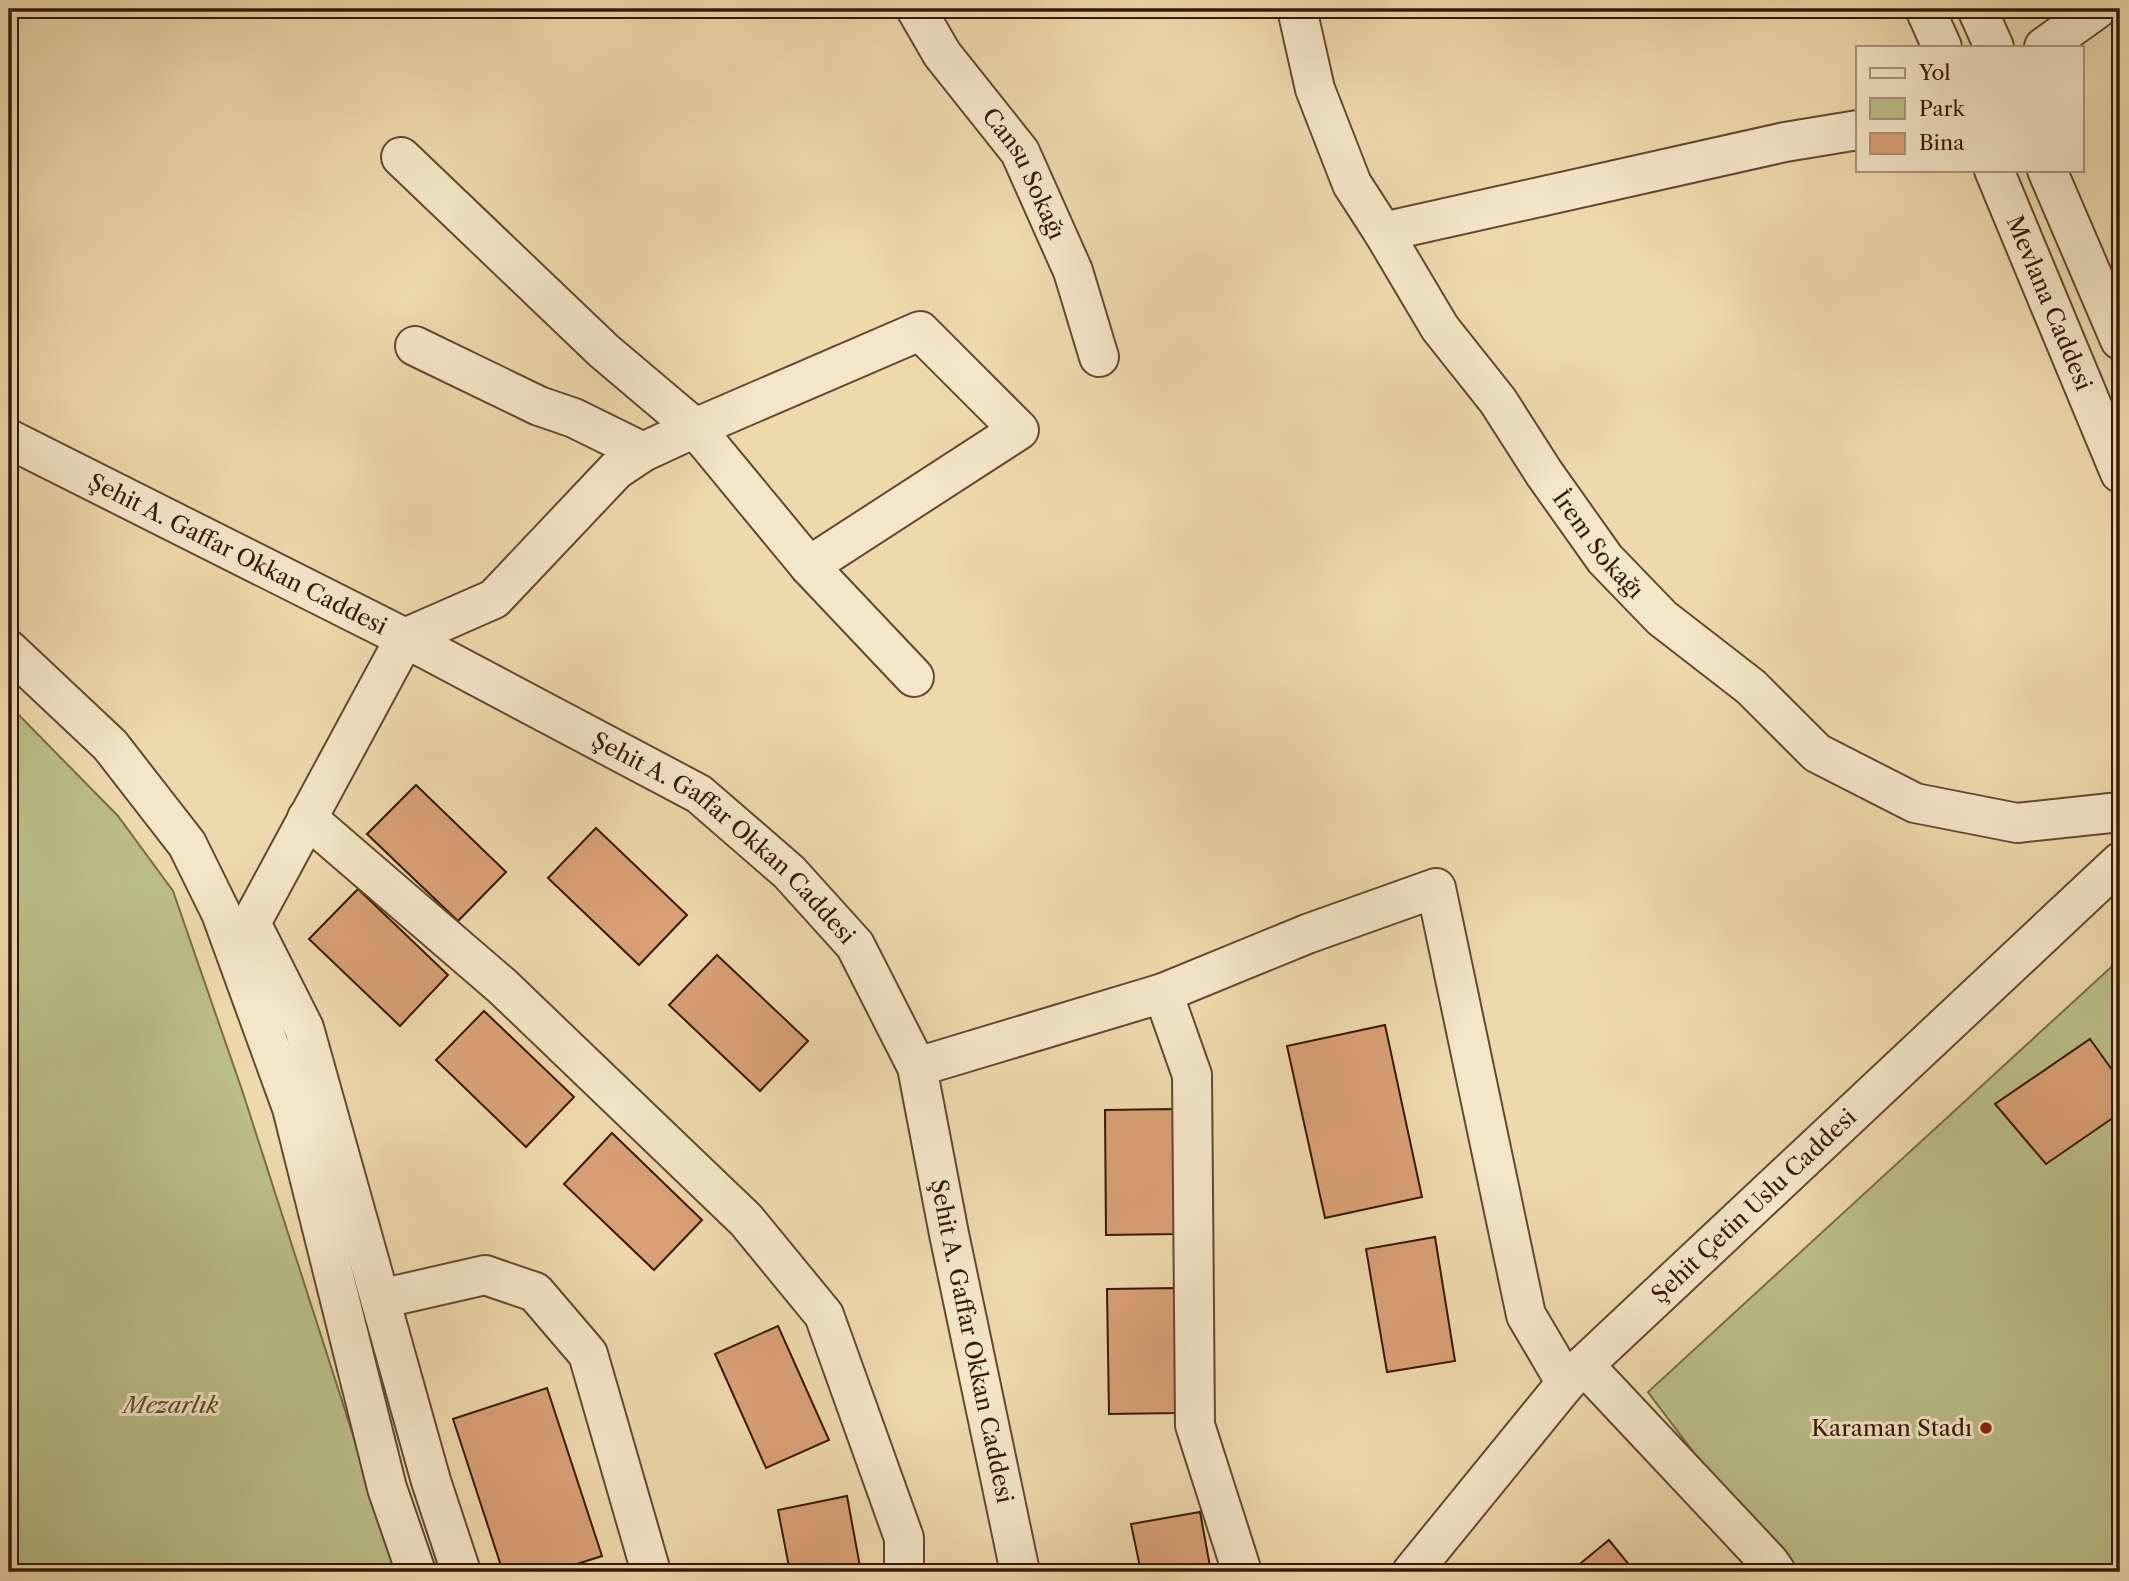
<svg xmlns="http://www.w3.org/2000/svg" width="2129" height="1581" font-family="'Libre Caslon Text',serif">
  <style>
    .green { fill: #bbbf88; stroke: #796c47; stroke-width: 2 }
    .building { fill: #daa176; stroke: #371806; stroke-width: 2 }
    .lines { fill: none; stroke-linecap: round; stroke-linejoin: round }
    .street-casing { stroke: #654830; stroke-width: 42 }
    .street { stroke: #f4e6c9; stroke-width: 38 }
    .poi-dot { fill: #8f2418; stroke: #f4e6c9; stroke-width: 2.5 }
    .labels { text-anchor: middle; dominant-baseline: central; stroke-width: 6; stroke-linejoin: round; paint-order: stroke }
    .street-label { font-size: 23px; fill: #371806; stroke: #f4e6c9 }
    .park-label { font-size: 23px; font-style: italic; fill: #5f4a2d; stroke: #f4e6c9 }
    .poi-label { font-size: 23px; fill: #371806; stroke: #f4e6c9; text-anchor: end }
  </style>
  <rect width="100%" height="100%" fill="#eed9ac"/>
  <filter id="stains"><feTurbulence type="fractalNoise" baseFrequency=".00286" numOctaves="4"/><feColorMatrix values="0 0 0 0 .2 0 0 0 0 .09 0 0 0 0 .02 0 0 0 .5 -.17"/></filter>
  <radialGradient id="worn" r=".72"><stop offset=".6" stop-color="#630" stop-opacity="0"/><stop offset="1" stop-color="#630" stop-opacity=".3"/></radialGradient>
  <path class="green" d="M9,705L118,816L173,891L242,1090L397,1572H9Z
    M2120,959V1572H1784L1648,1392Z"/>
  <path class="building" d="M416,785L506,872L458,921L367,834Z
    M596,828L687,915L639,965L548,878Z
    M358,889L448,975L400,1026L309,939Z
    M717,955L808,1041L760,1091L669,1005Z
    M484,1011L574,1097L526,1147L436,1060Z
    M1385,1025L1422,1197L1325,1218L1287,1046Z
    M2090,1039L2120,1081V1113L2046,1164L1995,1104Z
    M1174,1109L1176,1234L1106,1235L1105,1110Z
    M612,1133L702,1220L654,1270L564,1184Z
    M1435,1237L1455,1361L1387,1372L1366,1249Z
    M1176,1288L1178,1413L1109,1414L1107,1289Z
    M778,1326L829,1440L766,1468L715,1354Z
    M547,1388L602,1556L552,1572H503L453,1419Z
    M847,1496L861,1572H790L778,1510Z
    M1200,1512L1211,1572H1141L1131,1524Z
    M1609,1540L1635,1572H1570Z"/>
  <g class="lines">
    <defs>
      <g id="street">
        <path id="s1" d="M916,9L942,54L1020,152L1073,271L1099,357"/>
        <path id="s2" d="M1297,9L1315,89L1352,184L1383,232L1440,328L1498,401L1544,473L1605,559L1662,618L1751,687L1817,753L1915,803L2017,823L2120,812"/>
        <path d="M1925,9L1942,47"/>
        <path d="M1977,9L1994,47"/>
        <path d="M2044,47L2097,9"/>
        <path d="M401,157L604,351L695,428L809,566L914,677"/>
        <path id="s3" d="M1994,170L2120,473"/>
        <path d="M2047,170L2120,340"/>
        <path d="M1383,232L1785,142L1858,130"/>
        <path d="M415,346L539,406L574,418L643,452"/>
        <path id="s4" d="M9,439L405,638L699,794L789,872L855,945L917,1067L949,1234L1020,1572"/>
        <path d="M9,650L110,745L187,844L221,913L292,1108L387,1488L416,1572"/>
        <path d="M307,818L502,986L746,1220L824,1315L904,1538V1572"/>
        <path d="M1163,993L1192,1075L1195,1425L1242,1572"/>
        <path d="M917,1067L1163,993L1307,934L1436,888L1526,1315L1566,1383"/>
        <path d="M380,1299L485,1275L535,1292L588,1354L651,1572"/>
        <path d="M1584,1365L1769,1562L1776,1572"/>
        <path d="M461,1572L431,1481L304,1028L251,923L405,638L494,599L616,470L643,452L695,428L920,331L1019,430L809,566"/>
        <path id="s5" d="M1412,1572L1566,1383L1584,1365L2120,862"/>
      </g>
    </defs>
    <use href="#street" class="street-casing"/>
    <use href="#street" class="street"/>
  </g>
  <circle class="poi-dot" cx="1986" cy="1428" r="7"/>
  <g class="labels">
    <g class="street-label">
      <text stroke="none"><textPath href="#s1" startOffset="198">Cansu Sokağı</textPath></text>
      <text stroke="none"><textPath href="#s3" startOffset="144">Mevlana Caddesi</textPath></text>
      <text stroke="none"><textPath href="#s2" startOffset="621">İrem Sokağı</textPath></text>
      <text stroke="none"><textPath href="#s4" startOffset="256">Şehit A. Gaffar Okkan Caddesi</textPath></text>
      <text stroke="none"><textPath href="#s4" startOffset="822">Şehit A. Gaffar Okkan Caddesi</textPath></text>
      <text stroke="none"><textPath href="#s5" startOffset="502">Şehit Çetin Uslu Caddesi</textPath></text>
      <text stroke="none"><textPath href="#s4" startOffset="1410">Şehit A. Gaffar Okkan Caddesi</textPath></text>
    </g>
    <g class="park-label">
      <text x="171" y="1405">Mezarlık</text>
    </g>
    <g class="poi-label">
      <text x="1972" y="1428">Karaman Stadı</text>
    </g>
  </g>
  <rect width="2129" height="1581" fill="none" stroke="#eed9ac" stroke-width="35"/>
  <rect x="10" y="10" width="2108" height="1560" fill="none" stroke="#371806" stroke-width="3.5"/>
  <rect x="18" y="18" width="2094" height="1546" fill="none" stroke="#371806" stroke-width="2"/>
  <rect x="1856" y="46" width="228" height="126" fill="#f4e6c9" stroke="#a8947b" stroke-width="2"/>
  <rect x="1870" y="68" width="35" height="10" fill="#f4e6c9" stroke="#a8947b" stroke-width="2"/>
  <text x="1919" y="80" font-size="21" fill="#371806">Yol</text>
  <rect x="1870" y="98" width="35" height="21" fill="#bbbf88" stroke="#a8947b" stroke-width="2"/>
  <text x="1919" y="116" font-size="21" fill="#371806">Park</text>
  <rect x="1870" y="133" width="35" height="21" fill="#daa176" stroke="#a8947b" stroke-width="2"/>
  <text x="1919" y="150" font-size="21" fill="#371806">Bina</text>
  <rect width="100%" height="100%" filter="url(#stains)"/>
  <rect width="100%" height="100%" fill="url(#worn)"/>
</svg>
